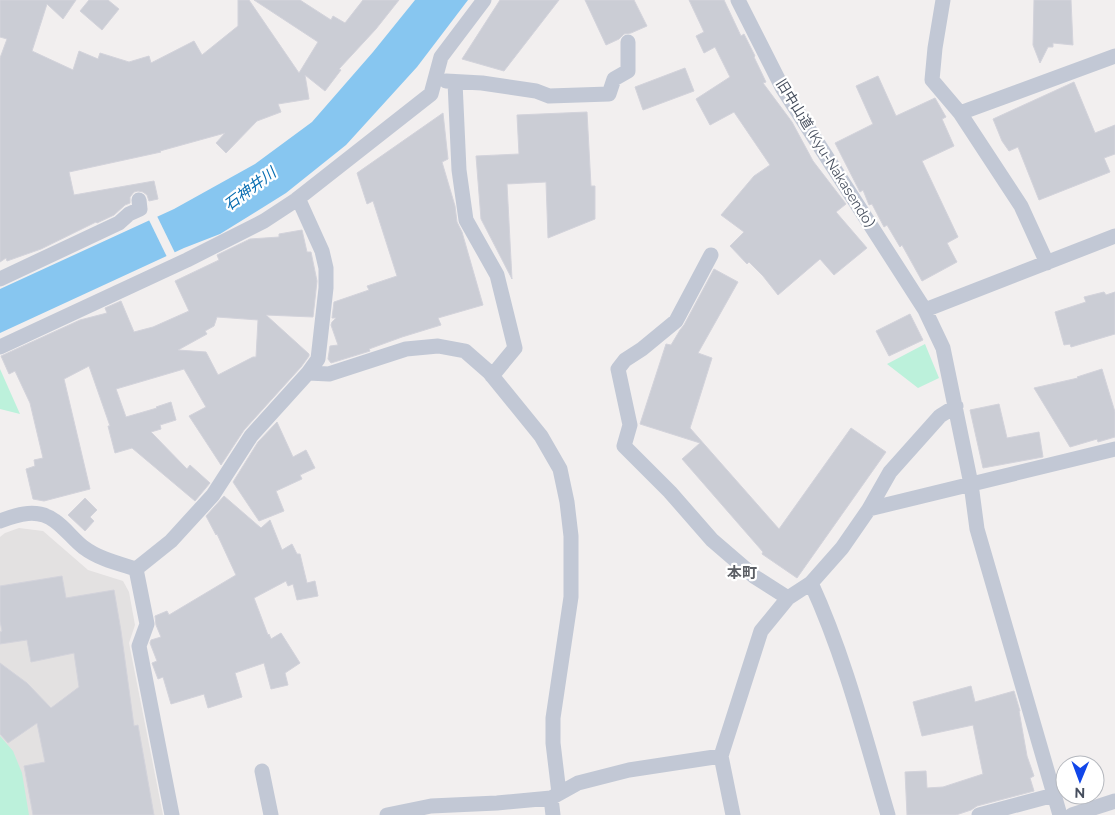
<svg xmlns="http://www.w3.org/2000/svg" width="1115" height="815" font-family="Raleway,'Noto Sans JP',sans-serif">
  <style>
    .education { fill: #e3e1e1 }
    .green { fill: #bcf1db }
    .water { fill: #87c6f0 }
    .pier { fill: #f2efef }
    .building { fill: #cbcdd5; stroke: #d3d3db; fill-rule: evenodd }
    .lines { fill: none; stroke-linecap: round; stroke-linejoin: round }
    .street { stroke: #c2c8d5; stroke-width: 15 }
    .labels { text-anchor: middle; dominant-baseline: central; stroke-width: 4.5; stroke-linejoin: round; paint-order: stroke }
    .street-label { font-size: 14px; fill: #464e5d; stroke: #fff }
    .water-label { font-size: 15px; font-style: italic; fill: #066cb0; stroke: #fff }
    .neighbourhood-label { font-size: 15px; font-weight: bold; fill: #5b5e64; stroke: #fff }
  </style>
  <rect width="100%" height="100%" fill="#f2efef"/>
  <path class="education" d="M19,528L43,531L88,570L123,581L129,592L135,625L129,643L163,815H0V537L5,533Z"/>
  <path class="green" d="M925,344L939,378L918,388L887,364Z
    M0,369L20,414L0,409Z
    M0,736L13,751L22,773L29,815H0Z"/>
  <path class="water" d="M415,0H468L417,67L346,145L286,193L220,234L184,248L0,333V289L174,209L255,164L312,122L373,52Z"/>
  <path class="pier" d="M156,214L176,255L168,259L148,218Z"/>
  <path class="building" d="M0,0H76L63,19L47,4L32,51L73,70L79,51L98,59L100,53L129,62L149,56L151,63L194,41L202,55L238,26V0H249L299,73L318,42L254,0H300L331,20L333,16L345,23L363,0H399L376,29L339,69L341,70L325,91L305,75L309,99L278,104L281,112L257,121L226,153L216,143L225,133L160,151L161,152L69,172L74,195L154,181L158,199L149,201L147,195L143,192L138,191L134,192L130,197V203L125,205L114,215L97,223L96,222L41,249L7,261L6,258L0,262V58L7,39L0,37Z
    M89,0H108L119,9L102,30L80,11Z
    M500,0H559L504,71L462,59Z
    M585,0H634L647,26L631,33L624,34L619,39L606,45Z
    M689,0H724L741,36L744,34L755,56L754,57L766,82L763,83L792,122L813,161L846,204L836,212L867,248L834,275L820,259L778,295L763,276L749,262L747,264L730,246L744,232L721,215L754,176L770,165L734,112L710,125L696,99L730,77L715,47L704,53L696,36L704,32Z
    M1034,0H1071L1073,45L1053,43V47H1048L1040,63L1033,45Z
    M685,68L694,91L643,110L635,87Z
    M878,76L896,116L935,98L946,117L942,119L954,146L922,161L958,237L947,243L957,262L922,281L902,245L900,247L887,225L884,227L872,204L869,205L863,190L860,192L835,143L873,124L856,86Z
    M1074,82L1095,133L1115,125V154L1104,158L1110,172L1039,200L1018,147L1009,151L1002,141L993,119Z
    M587,112L591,186H595V219L548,238L546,182L507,184L512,279L481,219L476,156L519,154L517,115Z
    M443,113L448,159L442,162L455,206L457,222L462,232L483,305L438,318L441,325L402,337L369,349L370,351L331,363L328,359L330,346L338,345L331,325L332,322L336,318H332L334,302L369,290L367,286L397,276L373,201L367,204L357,173Z
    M302,230L307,252H311L317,281L313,317L266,315L309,354V356L301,367L244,430L221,465L189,416L206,407L184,369L116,389L126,417L157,408L156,407L171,402L176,420L160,425L161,429L151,432L187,469L190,465L210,483L195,501L132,448L115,453L108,426H110L89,366L64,379L90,489L44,501L33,499L26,469L35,466L34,460L43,458L30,403L15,371L9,374L1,356L80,320L107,313L105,308L121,301L134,332L153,327L189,311L175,281L219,260L217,255L250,239L279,237V234ZM217,317L258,320L256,357H253L218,375L206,352L178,350L207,334L205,331L214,326Z
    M714,269L738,282L698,353L712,358L690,428L779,529L851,428L886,452L797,578L762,554L763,552L682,459L700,443L640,424L666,344L671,345L680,330L684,325Z
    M1104,292L1106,295L1115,292V334L1071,347L1070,344L1064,345L1055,312L1086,302L1084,297Z
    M910,314L923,340L889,356L876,331Z
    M1102,369L1115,412V437L1098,442L1097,439L1070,447L1034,388L1078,378L1077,377Z
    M999,404L1007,438L1039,432L1043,457L983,468L970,410Z
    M277,422L293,457L306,450L315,468L300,475L302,479L276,491L284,511L259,521L233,482L258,442Z
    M224,496L261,528L270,520L282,550L292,544L297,554H300L307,583L315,581L318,596L297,600L293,584L288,586L286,581L254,598L268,635L269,634L271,639L281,633L300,663L285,673L288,685L271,689L264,663L235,673L242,697L208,708L204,694L171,704L163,677L158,679L152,663L157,661L150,643L151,640L161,637L156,625L155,616L167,611L169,615L236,575L217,534L216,535L206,516Z
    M85,498L97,510L90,517L94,521L85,531L68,515Z
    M62,576L66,598L114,590L121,631L134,726L138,725L154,815H33L24,766L45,762L37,723L8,743L0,734V663L27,683L51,708L79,687L74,653L31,662L27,640L0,644V632L2,631L0,621V586Z
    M971,686L975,702L1014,691L1020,711H1019L1027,756L1034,776L1030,778L1034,791L977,806L971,810L956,815H907L905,772L926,771L927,788L943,787L983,774L973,725L922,736L913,702Z"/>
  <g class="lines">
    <path class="street" d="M738,0L783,89L925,310L943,348L971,484L977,529L1060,815
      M943,0L935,48L932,80L960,113L1021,206L1047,263
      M446,81L482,83L536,91L549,96L609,94L614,79L628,71V42
      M455,82L459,170L466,220L497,275L515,348L492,376
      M960,113L1115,56
      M711,255L676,321L642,349L625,360L618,369L630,425L624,446L670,492L712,540L755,577L788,598
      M0,279L119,223L129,214L140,209L139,200
      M925,310L1115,236
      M0,347L187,260L264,221L296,200L431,94L441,57L484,0
      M308,373L329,374L406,349L438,346L465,351L489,372L541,436L560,469L567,502L571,536V597L553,718V743L559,793
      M869,509L1115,449
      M0,521C18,514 38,508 55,521C65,528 73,539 83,547C99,559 117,563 136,569
      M136,569L171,541L213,495L251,436L308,373L318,359L326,288V268L322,251L298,198
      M136,569L147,624L139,646L172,815
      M811,583C845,657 865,737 888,815
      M262,771L271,815
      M551,798L553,815
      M387,815L431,806L497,803L551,798L578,783L629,770L721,756
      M733,815L721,756L761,631L788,598L811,583L842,548L869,509L890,472L940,416L956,406
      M979,815L1054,795
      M1072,815L1115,801"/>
  </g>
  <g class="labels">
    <g class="street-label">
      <text transform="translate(828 157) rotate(58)">旧中山道 (Kyu-Nakasendo）</text>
    </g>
    <g class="water-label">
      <text transform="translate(250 189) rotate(-37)">石神井川</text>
    </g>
    <g class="neighbourhood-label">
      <text x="742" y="573">本町</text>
    </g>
  </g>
  <g transform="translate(1080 780) rotate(181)"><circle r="24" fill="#ffffff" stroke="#b5b8be"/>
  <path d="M0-4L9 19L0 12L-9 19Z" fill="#1146e9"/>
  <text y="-8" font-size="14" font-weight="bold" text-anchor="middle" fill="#464e5d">N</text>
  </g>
</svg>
